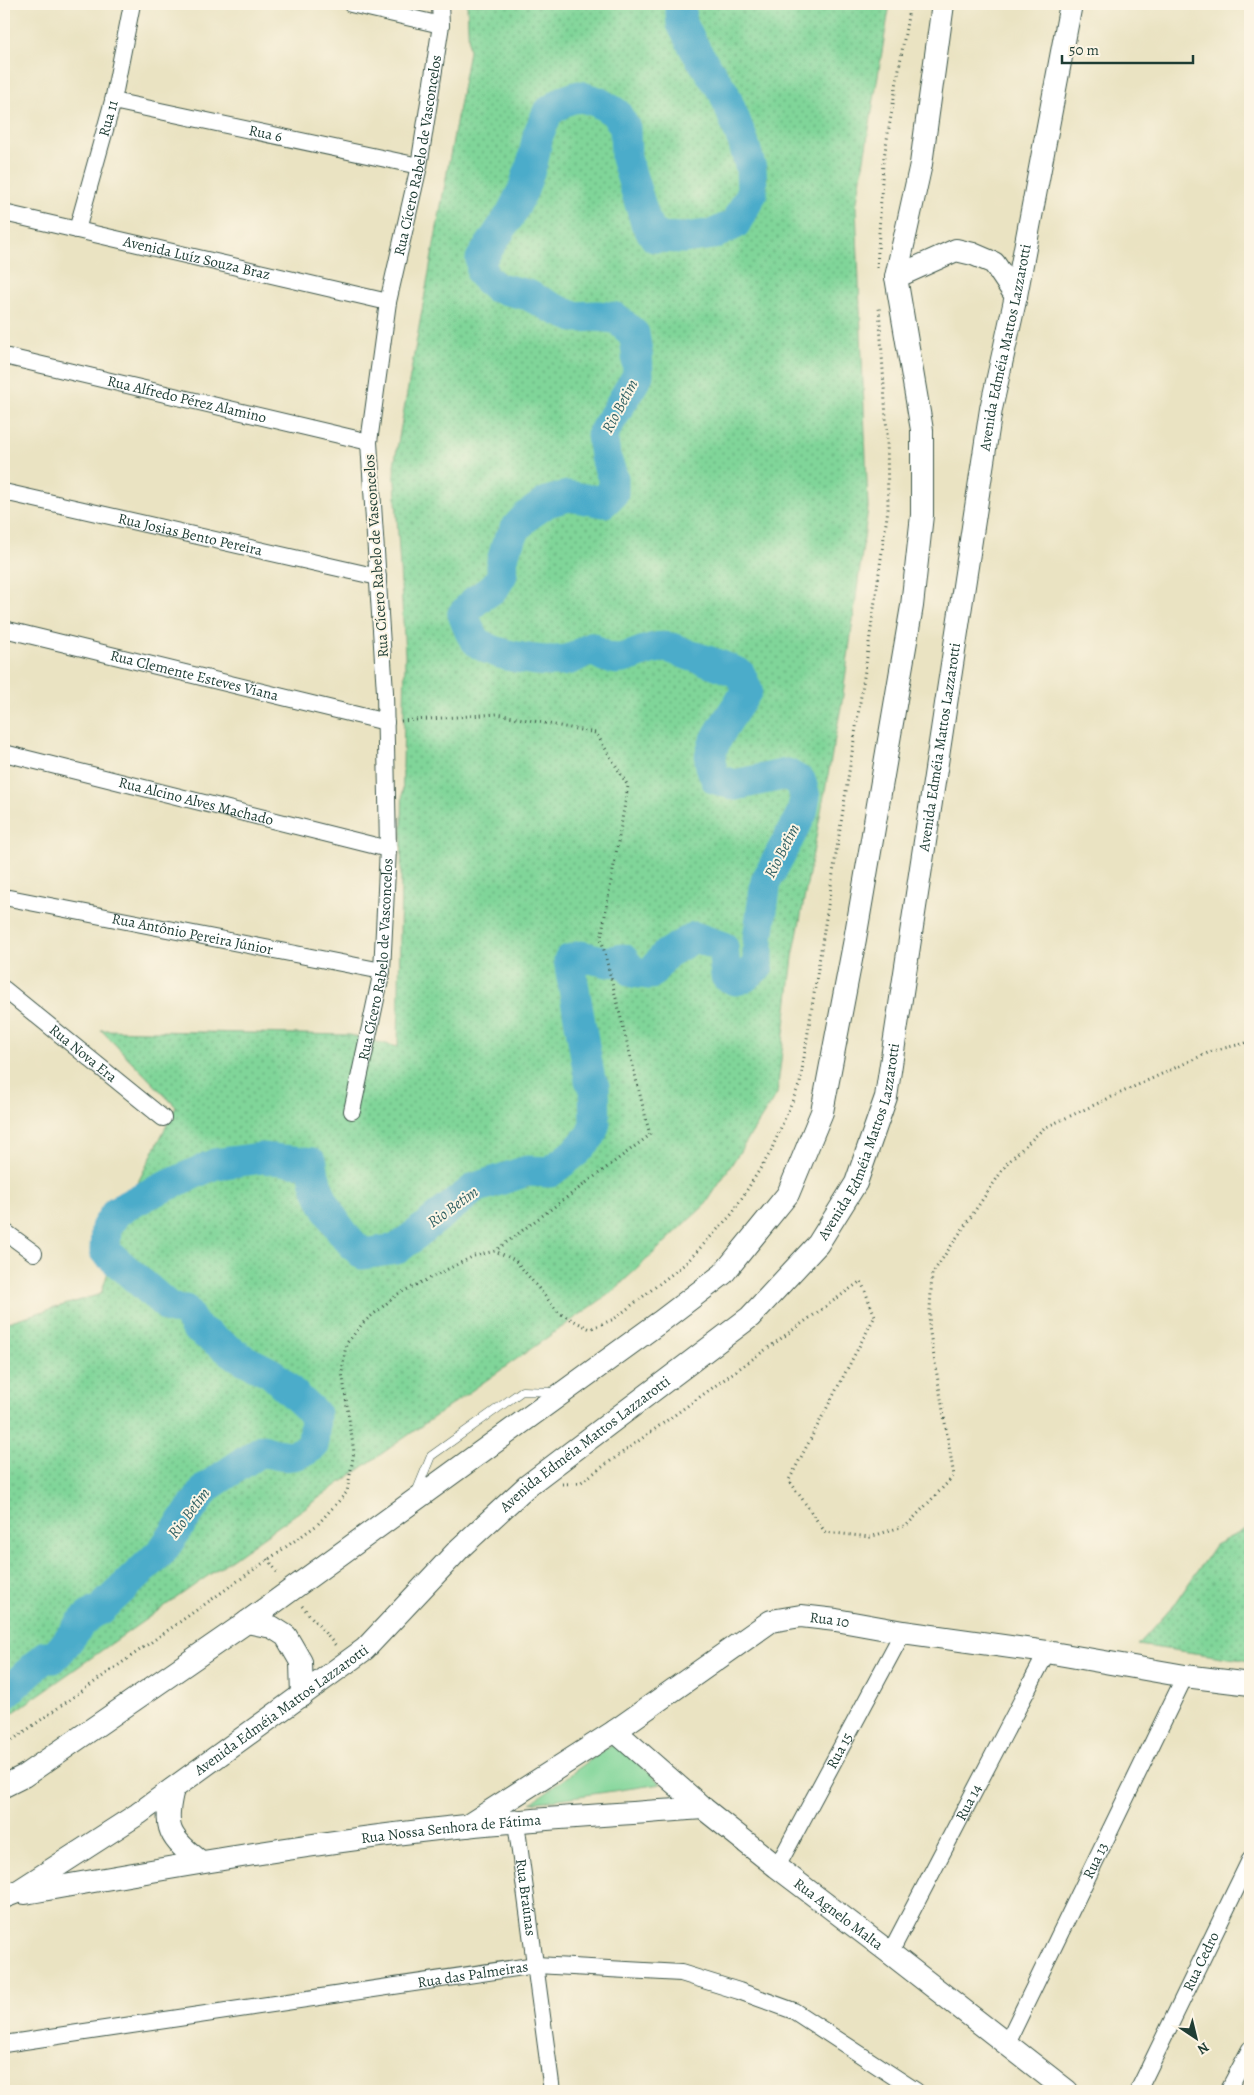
<svg xmlns="http://www.w3.org/2000/svg" width="1254" height="2095" font-family="Alegreya,serif">
  <style>
    .grass { fill: #80d599; stroke: #508966 }
    .park { fill: url(#park-dots); stroke: #508966 }
    .lines { fill: none; stroke-linecap: round; stroke-linejoin: round }
    .river { stroke: #4bacca; stroke-width: 31 }
    .lane-casing { stroke: #3d5649; stroke-width: 9 }
    .street-casing { stroke: #3d5649; stroke-width: 18 }
    .secondary-casing { stroke: #3d5649; stroke-width: 24 }
    .path { stroke: #3d5649; stroke-width: 3; stroke-dasharray: 1 4; stroke-linecap: butt }
    .lane { stroke: #fff; stroke-width: 8 }
    .street { stroke: #fff; stroke-width: 16 }
    .secondary { stroke: #fff; stroke-width: 22 }
    .labels { text-anchor: middle; dominant-baseline: central; stroke-width: 4; stroke-linejoin: round; paint-order: stroke }
    .street-label { font-size: 15px; fill: #1f3d34; stroke: #fcf5e5 }
    .water-label { font-size: 16px; font-style: italic; fill: #2c5e61; stroke: #fcf5e5 }
  </style>
  <defs>
    <pattern id="park-dots" width="8" height="8" patternUnits="userSpaceOnUse" patternTransform="scale(1.25)"><rect width="8" height="8" fill="#80d599"/><path d="M2 2h.1M6 6h.1" fill="none" stroke="#68ae7e" stroke-width="1.8" stroke-linecap="round"/></pattern>
  </defs>
  <rect width="100%" height="100%" fill="#fcf5e5"/>
  <filter id="ink" filterUnits="userSpaceOnUse"><feTurbulence type="fractalNoise" baseFrequency=".02" numOctaves="2"/><feDisplacementMap in="SourceGraphic" scale="10" xChannelSelector="R" yChannelSelector="G"/><feConvolveMatrix kernelMatrix="1 2 1 2 8 2 1 2 1" color-interpolation-filters="sRGB"/></filter>
  <filter id="wash" filterUnits="userSpaceOnUse"><feTurbulence type="fractalNoise" baseFrequency=".0096" numOctaves="4" result="noise"/><feDisplacementMap in="SourceGraphic" scale="20" xChannelSelector="R" yChannelSelector="G"/><feGaussianBlur stdDeviation="1.12" result="paint"/><feColorMatrix in="noise" values="0 0 0 0 0 0 0 0 0 0 0 0 0 0 0 0 0 1.4 0 .05"/><feComposite in="paint" operator="in"/></filter>
  <g filter="url(#wash)">
    <rect width="100%" height="100%" fill="#eae3c2"/>
    <path class="grass" d="M615,1742L661,1784L531,1803Z"/>
    <path class="park" d="M467,4H890L856,207L868,508L842,702L793,957L777,1094L706,1204L612,1292L4,1719V1323L101,1294L132,1194L176,1107L101,1030L349,1035L398,1047L405,655L394,465L469,51Z
      M1250,1527V1661L1138,1645L1174,1605L1215,1545Z"/>
    <g class="lines">
      <path class="river" d="M4,1695L46,1656L53,1658C69,1644 79,1617 100,1610L162,1551L207,1487L262,1450C282,1457 295,1459 313,1446L315,1414L271,1373L243,1359L195,1327L185,1310L171,1309L105,1251L106,1228L117,1211L145,1196L215,1164L262,1158L312,1163C315,1195 339,1234 363,1254L397,1249L475,1188L527,1171L550,1172L577,1151L591,1135L595,1123L594,1086L590,1080L569,960L581,956L607,962L623,959L633,972L650,974L666,954L695,937L723,947L726,976L736,980L745,977L758,966V939L766,881L802,813L805,797L801,782L787,774L735,785L716,779C714,774 710,766 710,760C710,740 737,709 747,690L740,674C724,666 709,661 692,656C685,654 678,650 671,648C639,642 623,675 591,648C584,651 577,657 570,659C550,665 497,656 480,644C471,638 467,624 463,614L475,601L494,588L502,575V561L507,544L517,527L527,516L547,502L568,496L604,502L613,493V478L605,456L602,435L638,375L637,352L634,334L616,318L597,316L574,317L553,308L528,295L495,287L482,274L481,259L511,214L523,190L533,160L538,135L548,112L564,101L579,96L598,102L616,113L625,128L626,158L646,223L655,237L684,238L714,234L735,224L752,193L751,169L743,141L724,93L696,51L682,24L680,4"/>
    </g>
  </g>
  <g filter="url(#ink)">
    <g class="lines">
      <defs>
        <path id="lane" d="M417,1490L431,1456L522,1391L554,1392"/>
        <g id="street">
          <path d="M351,4L441,25"/>
          <path id="s1" d="M113,101L419,166"/>
          <path id="s2" d="M4,213L388,302"/>
          <path id="s3" d="M77,230L113,101L132,4"/>
          <path id="s4" d="M4,356L369,442"/>
          <path id="s5" d="M4,492L378,577"/>
          <path id="s6" d="M4,629L386,722"/>
          <path id="s7" d="M4,753L388,849"/>
          <path id="s8" d="M4,897L382,971"/>
          <path id="s9" d="M4,989L163,1118"/>
          <path id="s10" d="M352,1111L382,971L388,849L385,692L369,442L388,302L419,166L441,25L440,4"/>
          <path d="M4,1231L34,1253"/>
          <path id="s11" d="M516,1822L552,2091"/>
          <path id="s12" d="M777,1867L903,1632"/>
          <path id="s13" d="M890,1953L1047,1652"/>
          <path id="s14" d="M4,2044L536,1965L681,1973L739,1991L794,2011L916,2091"/>
          <path id="s15" d="M1006,2045L1185,1676"/>
          <path id="s16" d="M1138,2091L1250,1860"/>
          <path d="M1228,2091L1250,2049"/>
        </g>
        <g id="secondary">
          <path d="M896,277L956,250L973,254L994,263L1016,296"/>
          <path d="M247,1622L272,1627L286,1636L301,1662L302,1696"/>
          <path id="s17" d="M615,1731L703,1808L777,1867L890,1953L1067,2091"/>
          <path d="M4,1786L24,1776L247,1622L660,1322L723,1274L788,1194L822,1112L855,939L912,606L922,515V430L896,277L921,164L943,4"/>
          <path d="M173,1789C163,1828 169,1838 201,1862"/>
          <path id="s18" d="M467,1826L615,1731L771,1621L801,1616L836,1620L903,1632L1047,1652L1185,1676L1250,1684"/>
          <path id="s19" d="M25,1893C172,1867 318,1841 466,1826C545,1818 624,1814 703,1808"/>
          <path id="s20" d="M4,1897L17,1892L138,1814L365,1649L460,1548L527,1486L750,1317L818,1244L856,1183L886,1097L991,409L1016,296L1071,4"/>
        </g>
      </defs>
      <use href="#lane" class="lane-casing"/>
      <use href="#street" class="street-casing"/>
      <use href="#secondary" class="secondary-casing"/>
      <path class="path" d="M877,268L883,163L910,4
        M401,721L497,714L596,733L628,786L601,938L650,1135L495,1251
        M562,1484L580,1483L861,1281L875,1316L789,1480L825,1532L870,1537L907,1525L954,1476L929,1327L932,1274L1008,1162L1044,1128L1212,1051L1250,1042
        M268,1559L279,1575
        M302,1606L337,1647
        M4,1746L317,1525L347,1492L354,1452L342,1372L346,1344L364,1322L398,1294L474,1256L495,1251L515,1260L559,1313L590,1329L614,1319L686,1263L732,1214L770,1153L800,1083L866,664L888,509L887,434L879,307"/>
      <use href="#lane" class="lane"/>
      <use href="#street" class="street"/>
      <use href="#secondary" class="secondary"/>
    </g>
  </g>
  <g class="labels">
    <g class="street-label">
      <text stroke="none"><textPath href="#s3" startOffset="116">Rua 11</textPath></text>
      <text stroke="none"><textPath href="#s1" startOffset="156">Rua 6</textPath></text>
      <text stroke="none"><textPath href="#s10" startOffset="964">Rua Cícero Rabelo de Vasconcelos</textPath></text>
      <text stroke="none"><textPath href="#s2" startOffset="198">Avenida Luíz Souza Braz</textPath></text>
      <text stroke="none"><textPath href="#s20" startOffset="1970">Avenida Edméia Mattos Lazzarotti</textPath></text>
      <text stroke="none"><textPath href="#s4" startOffset="188">Rua Alfredo Pérez Alamino</textPath></text>
      <text stroke="none"><textPath href="#s5" startOffset="191">Rua Josias Bento Pereira</textPath></text>
      <text transform="translate(376 556) rotate(-94)">Rua Cícero Rabelo de Vasconcelos</text>
      <text stroke="none"><textPath href="#s6" startOffset="196">Rua Clemente Esteves Viana</textPath></text>
      <text stroke="none"><textPath href="#s20" startOffset="1565">Avenida Edméia Mattos Lazzarotti</textPath></text>
      <text stroke="none"><textPath href="#s7" startOffset="198">Rua Alcino Alves Machado</textPath></text>
      <text stroke="none"><textPath href="#s8" startOffset="192">Rua Antônio Pereira Júnior</textPath></text>
      <text stroke="none"><textPath href="#s10" startOffset="154">Rua Cícero Rabelo de Vasconcelos</textPath></text>
      <text stroke="none"><textPath href="#s9" startOffset="102">Rua Nova Era</textPath></text>
      <text stroke="none"><textPath href="#s20" startOffset="1160">Avenida Edméia Mattos Lazzarotti</textPath></text>
      <text stroke="none"><textPath href="#s20" startOffset="740">Avenida Edméia Mattos Lazzarotti</textPath></text>
      <text stroke="none"><textPath href="#s18" startOffset="426">Rua 10</textPath></text>
      <text stroke="none"><textPath href="#s20" startOffset="335">Avenida Edméia Mattos Lazzarotti</textPath></text>
      <text stroke="none"><textPath href="#s12" startOffset="132">Rua 15</textPath></text>
      <text stroke="none"><textPath href="#s13" startOffset="170">Rua 14</textPath></text>
      <text stroke="none"><textPath href="#s19" startOffset="431">Rua Nossa Senhora de Fátima</textPath></text>
      <text stroke="none"><textPath href="#s15" startOffset="205">Rua 13</textPath></text>
      <text stroke="none"><textPath href="#s11" startOffset="76">Rua Braúnas</textPath></text>
      <text stroke="none"><textPath href="#s17" startOffset="289">Rua Agnelo Malta</textPath></text>
      <text stroke="none"><textPath href="#s16" startOffset="144">Rua Cedro</textPath></text>
      <text stroke="none"><textPath href="#s14" startOffset="474">Rua das Palmeiras</textPath></text>
    </g>
    <g class="water-label">
      <text transform="translate(620 406) rotate(-62)">Rio Betim</text>
      <text transform="translate(782 851) rotate(-63)">Rio Betim</text>
      <text transform="translate(453 1207) rotate(-36)">Rio Betim</text>
      <text transform="translate(189 1513) rotate(-53)">Rio Betim</text>
    </g>
  </g>
  <rect width="1254" height="2095" fill="none" stroke="#fcf5e5" stroke-width="20"/>
  <g transform="translate(1196 2038) rotate(145)" stroke="#fcf5e5" stroke-width="4" paint-order="stroke">
  <path d="M0-4L9 19L0 12L-9 19Z" fill="#1f3d34"/>
  <text y="-8" font-size="14" font-weight="bold" text-anchor="middle" fill="#1f3d34">N</text>
  </g>
  <path d="M1062 55v8h131v-8" fill="none" stroke="#1f3d34" stroke-width="2.5"/>
  <text x="1069" y="55" font-size="15" fill="#1f3d34" stroke="#fcf5e5" stroke-width="4" paint-order="stroke">50 m</text>
</svg>
